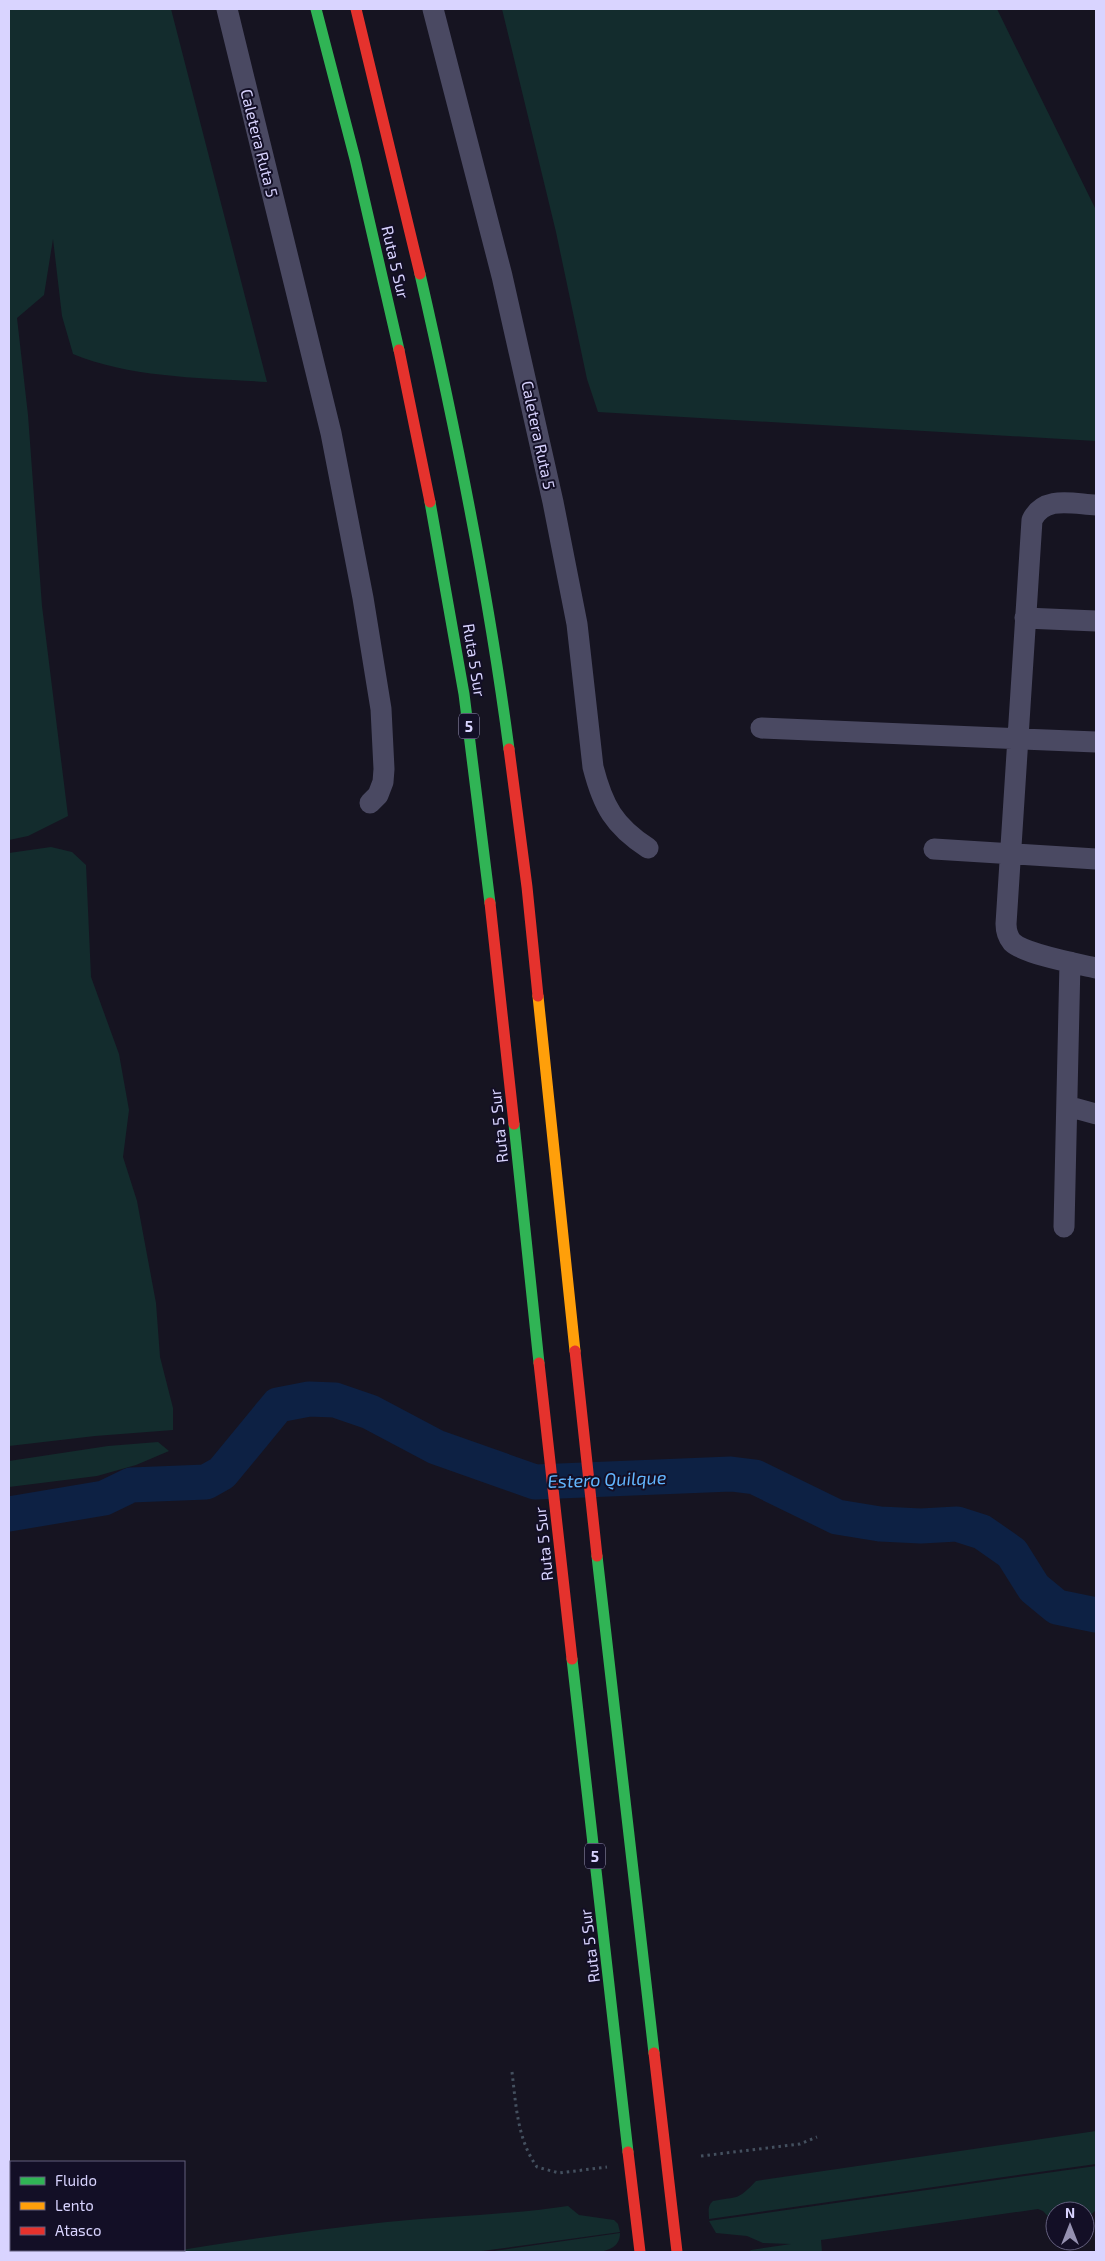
<svg xmlns="http://www.w3.org/2000/svg" width="1105" height="2261" font-family="'Exo 2',sans-serif">
  <style>
    .green { fill: #132c2d }
    .lines { fill: none; stroke-linecap: round; stroke-linejoin: round }
    .river { stroke: #0d2144; stroke-width: 35 }
    .path { stroke: #44505f; stroke-width: 3; stroke-dasharray: 2.5 4; stroke-linecap: butt }
    .street { stroke: #4a4962; stroke-width: 21 }
    .fast { stroke: #30b455; stroke-width: 11 }
    .slow { stroke: #ff9f0a; stroke-width: 11 }
    .jam { stroke: #e5322d; stroke-width: 11 }
    .labels { text-anchor: middle; dominant-baseline: central; stroke-width: 4; stroke-linejoin: round; paint-order: stroke }
    .shield { fill: #130f26; stroke: #9e99be; stroke-width: 1 }
    .shield-label { font-size: 15px; font-weight: bold; fill: #d9d4ff }
    .street-label { font-size: 16px; fill: #d9d4ff; stroke: #130f26 }
    .water-label { font-size: 18px; font-style: italic; fill: #62b6ff; stroke: #130f26 }
  </style>
  <rect width="100%" height="100%" fill="#161421"/>
  <path class="green" d="M9,9H171L267,382C206,378 130,378 73,354L62,316L53,239L44,295L17,318L28,415L42,606L68,816L28,836L9,840Z
    M502,9H997L1096,210V441L598,412L587,379L556,232Z
    M51,847L72,852L86,865L91,977L119,1054L129,1110L123,1157L137,1201L156,1303L160,1357L173,1408V1430L95,1436L9,1446V853Z
    M158,1442L169,1451L136,1465L97,1476L9,1487V1461L108,1446Z
    M1096,2131V2164L709,2219C709,2212 707,2206 713,2201C739,2196 737,2201 756,2181Z
    M1096,2166L1095,2211L1085,2220V2211H1055V2224L1043,2211L1038,2209L821,2240L822,2252H748L751,2250L791,2244L763,2243L747,2236L716,2233L709,2221Z
    M568,2206L579,2215L614,2220L618,2224L620,2232L475,2252H169C241,2240 314,2230 387,2222C447,2216 508,2215 568,2206Z
    M620,2233C620,2246 611,2249 601,2252H487Z"/>
  <g class="lines">
    <path class="river" d="M9,1514L104,1498L131,1485L206,1482L222,1473L278,1405L309,1399L335,1400L370,1412L436,1447L535,1482L731,1474L755,1477L837,1517L880,1524L921,1526L957,1524L982,1532L1012,1553L1034,1588L1057,1607L1096,1615"/>
    <path class="path" d="M512,2072C516,2104 517,2139 537,2167L559,2173L607,2167
      M701,2156L800,2144L817,2137"/>
    <path class="street" d="M227,9L331,433L363,598L381,709L384,769L383,782L378,795L370,803
      M433,9L502,276L553,502L577,624L593,767C603,806 614,826 648,848
      M1096,505C1073,504 1044,495 1032,520L1006,924C1006,931 1008,937 1012,942C1024,954 1078,964 1096,968
      M1025,618L1096,621
      M761,728L1096,742
      M934,849L1096,859
      M1067,1106L1096,1114
      M1064,1227L1070,962"/>
    <path class="fast" d="M316,9L355,159L399,350
      M420,274C456,431 488,589 509,749
      M430,502L464,694L490,903
      M514,1124L539,1363
      M597,1556L654,2053
      M572,1659L628,2152"/>
    <path class="slow" d="M538,996L575,1351"/>
    <path class="jam" d="M356,9L420,274
      M399,350L430,502
      M509,749L527,887L538,996
      M490,903L514,1124
      M575,1351L597,1556
      M539,1363L572,1659
      M654,2053L677,2252
      M628,2152L640,2252"/>
  </g>
  <g class="labels">
    <g class="shield">
      <rect x="459" y="713.5" width="20" height="25" rx="4"/>
      <rect x="585" y="1843.5" width="20" height="25" rx="4"/>
    </g>
    <g class="shield-label">
      <text x="469" y="726">5</text>
      <text x="595" y="1856">5</text>
    </g>
    <g class="street-label">
      <text transform="translate(260 143) rotate(76)">Caletera Ruta 5</text>
      <text transform="translate(396 262) rotate(77)">Ruta 5 Sur</text>
      <text transform="translate(539 435) rotate(78)">Caletera Ruta 5</text>
      <text transform="translate(475 660) rotate(81)">Ruta 5 Sur</text>
      <text transform="translate(498 1126) rotate(-96)">Ruta 5 Sur</text>
      <text transform="translate(543 1544) rotate(-96)">Ruta 5 Sur</text>
      <text transform="translate(589 1946) rotate(-97)">Ruta 5 Sur</text>
    </g>
    <g class="water-label">
      <text transform="translate(607 1479) rotate(-2)">Estero Quilque</text>
    </g>
  </g>
  <rect width="1105" height="2261" fill="none" stroke="#d9d4ff" stroke-width="20"/>
  <rect x="10" y="2161" width="175" height="90" fill="#130f26" stroke="#625e7d"/>
  <rect x="20" y="2177" width="25" height="8" fill="#30b455" stroke="#625e7d"/>
  <text x="55" y="2186" font-size="15" fill="#d9d4ff">Fluido</text>
  <rect x="20" y="2202" width="25" height="8" fill="#ff9f0a" stroke="#625e7d"/>
  <text x="55" y="2211" font-size="15" fill="#d9d4ff">Lento</text>
  <rect x="20" y="2227" width="25" height="8" fill="#e5322d" stroke="#625e7d"/>
  <text x="55" y="2236" font-size="15" fill="#d9d4ff">Atasco</text>
  <g transform="translate(1070 2226)"><circle r="24" fill="#130f26" stroke="#625e7d"/>
  <path d="M0-4L9 19L0 12L-9 19Z" fill="#9591b1"/>
  <text y="-8" font-size="14" font-weight="bold" text-anchor="middle" fill="#d9d4ff">N</text>
  </g>
</svg>
